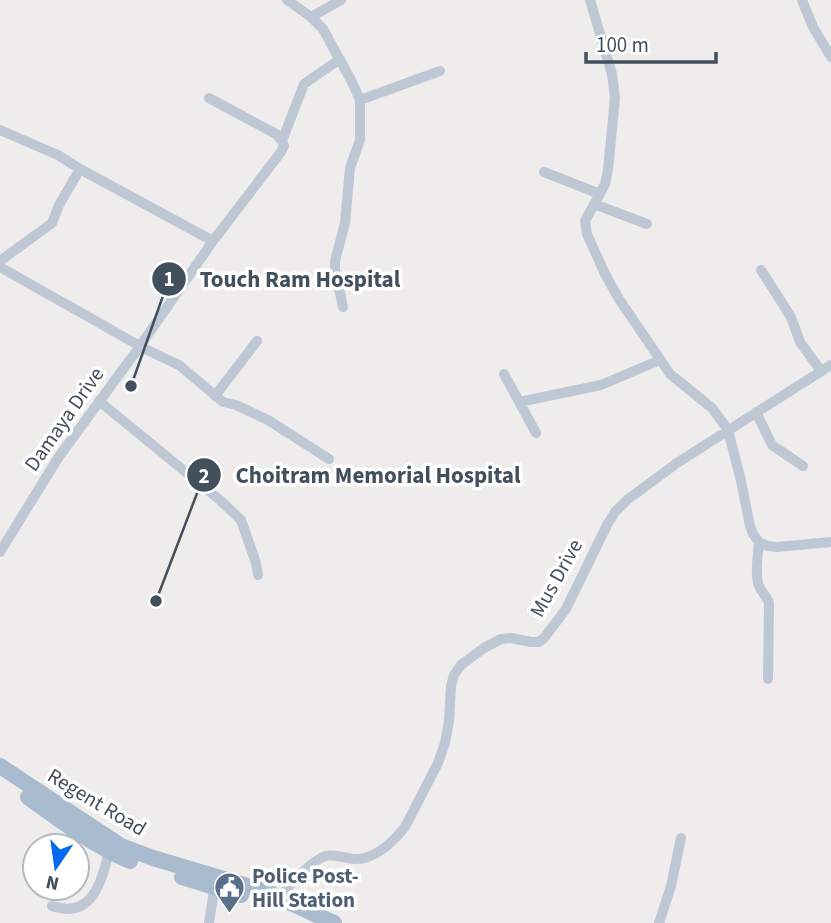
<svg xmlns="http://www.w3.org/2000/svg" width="831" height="923" font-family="'Source Sans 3',sans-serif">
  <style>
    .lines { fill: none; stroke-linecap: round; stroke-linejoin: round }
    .street { stroke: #bdc8d4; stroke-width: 10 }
    .primary { stroke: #a8bbcf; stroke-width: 16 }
    .labels { text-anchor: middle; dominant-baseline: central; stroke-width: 7; stroke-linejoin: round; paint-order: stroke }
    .street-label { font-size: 21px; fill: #424f5c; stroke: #fff }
    .service-label { font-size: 21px; font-weight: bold; fill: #4e5e75; stroke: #fff; text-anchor: start }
    .leader { fill: none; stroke: #424f5c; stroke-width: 2.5 }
    .callout-dot { fill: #424f5c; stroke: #fff; stroke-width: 2.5 }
    .mark-label { font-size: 21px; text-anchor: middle; font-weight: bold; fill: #fff }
    .callout-label { font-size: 23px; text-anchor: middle; font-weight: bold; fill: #424f5c; stroke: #fff; stroke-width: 7; stroke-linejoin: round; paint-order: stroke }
  </style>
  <rect width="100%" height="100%" fill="#efecec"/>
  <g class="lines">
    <path class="street" d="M287,0L311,17L323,29L352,82L360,100V140L350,168L345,223L335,261V270L343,307
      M590,0L612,74L615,98L608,170L605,184L585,221L587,234L605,274L619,299L670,374L712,408L728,430L741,481L750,526L753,534L759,542L768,546L777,547L831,542
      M802,0L813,27L831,57
      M311,17L341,0
      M209,98L276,134L282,141
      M360,100L440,71
      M0,130L58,155L80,169L213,241
      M544,172L600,194
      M594,204L647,224
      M0,261L52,223L59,205L80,169
      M0,267L147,350L179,365L223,402L236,405L268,420L329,459
      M761,270L791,317L800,342L821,371
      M504,374L536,433
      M215,396L257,341
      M99,401L221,501L241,520L256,563L258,575
      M519,402L601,385L660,360
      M756,412L772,445L803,466
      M759,542C758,555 755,571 758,583C759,590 767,596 769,603L768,679
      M0,552L58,458L140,346L213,241L281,152L284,146L282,141L304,84L340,59
      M281,897C288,886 313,859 326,856C334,854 345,858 354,859C374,860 393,842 405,827L438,763L445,743L449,721L451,686L454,675L461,665L484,648L501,639L511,638L531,642H539L544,638L566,609L607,525L615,512L627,500L677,463L831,365
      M52,906C94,920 102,879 110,848
      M209,923L215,884
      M659,923L671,886L681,838"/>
    <path class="primary" d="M0,766L121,846L153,858L267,892L334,923
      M28,797C61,821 93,845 130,861
      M182,877L241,895"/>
  </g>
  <defs>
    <symbol id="civic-pin" viewBox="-11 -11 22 30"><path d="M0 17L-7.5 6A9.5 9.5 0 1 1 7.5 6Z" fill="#5c6f8a" stroke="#fff"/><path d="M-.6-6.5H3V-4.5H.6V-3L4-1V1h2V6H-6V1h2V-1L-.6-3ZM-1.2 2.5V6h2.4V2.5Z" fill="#fff"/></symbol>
  </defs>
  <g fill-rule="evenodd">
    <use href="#civic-pin" x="212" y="870" width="35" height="47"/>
  </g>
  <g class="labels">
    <g class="street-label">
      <text transform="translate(64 419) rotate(-55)">Damaya Drive</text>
      <text transform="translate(556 578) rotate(-61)">Mus Drive</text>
      <text transform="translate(97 802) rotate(31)">Regent Road</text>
    </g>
    <g class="service-label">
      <text x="252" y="876">Police Post-<tspan x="252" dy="24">Hill Station</tspan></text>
    </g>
  </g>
  <path class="leader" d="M131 386L169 279M156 601L204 475"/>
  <g class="callout-dot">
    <circle cx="131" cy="386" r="7"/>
    <circle cx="156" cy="601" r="7"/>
    <circle cx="169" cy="279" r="18"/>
    <circle cx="204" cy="475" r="18"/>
  </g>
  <g class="mark-label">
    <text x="169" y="286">1</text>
    <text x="204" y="483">2</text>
  </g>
  <g class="callout-label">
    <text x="300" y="287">Touch Ram Hospital</text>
    <text x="378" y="483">Choitram Memorial Hospital</text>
  </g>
  <g transform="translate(56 867) rotate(193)"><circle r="33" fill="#ffffff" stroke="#b3b9be" stroke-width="2"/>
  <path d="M0-5L12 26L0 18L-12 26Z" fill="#0368f2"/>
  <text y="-10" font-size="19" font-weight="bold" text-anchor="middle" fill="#424f5c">N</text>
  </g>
  <path d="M586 52v10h130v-10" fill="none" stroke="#424f5c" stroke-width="3.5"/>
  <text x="596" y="52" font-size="21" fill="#424f5c" stroke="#ffffff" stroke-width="5" paint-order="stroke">100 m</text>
</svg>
